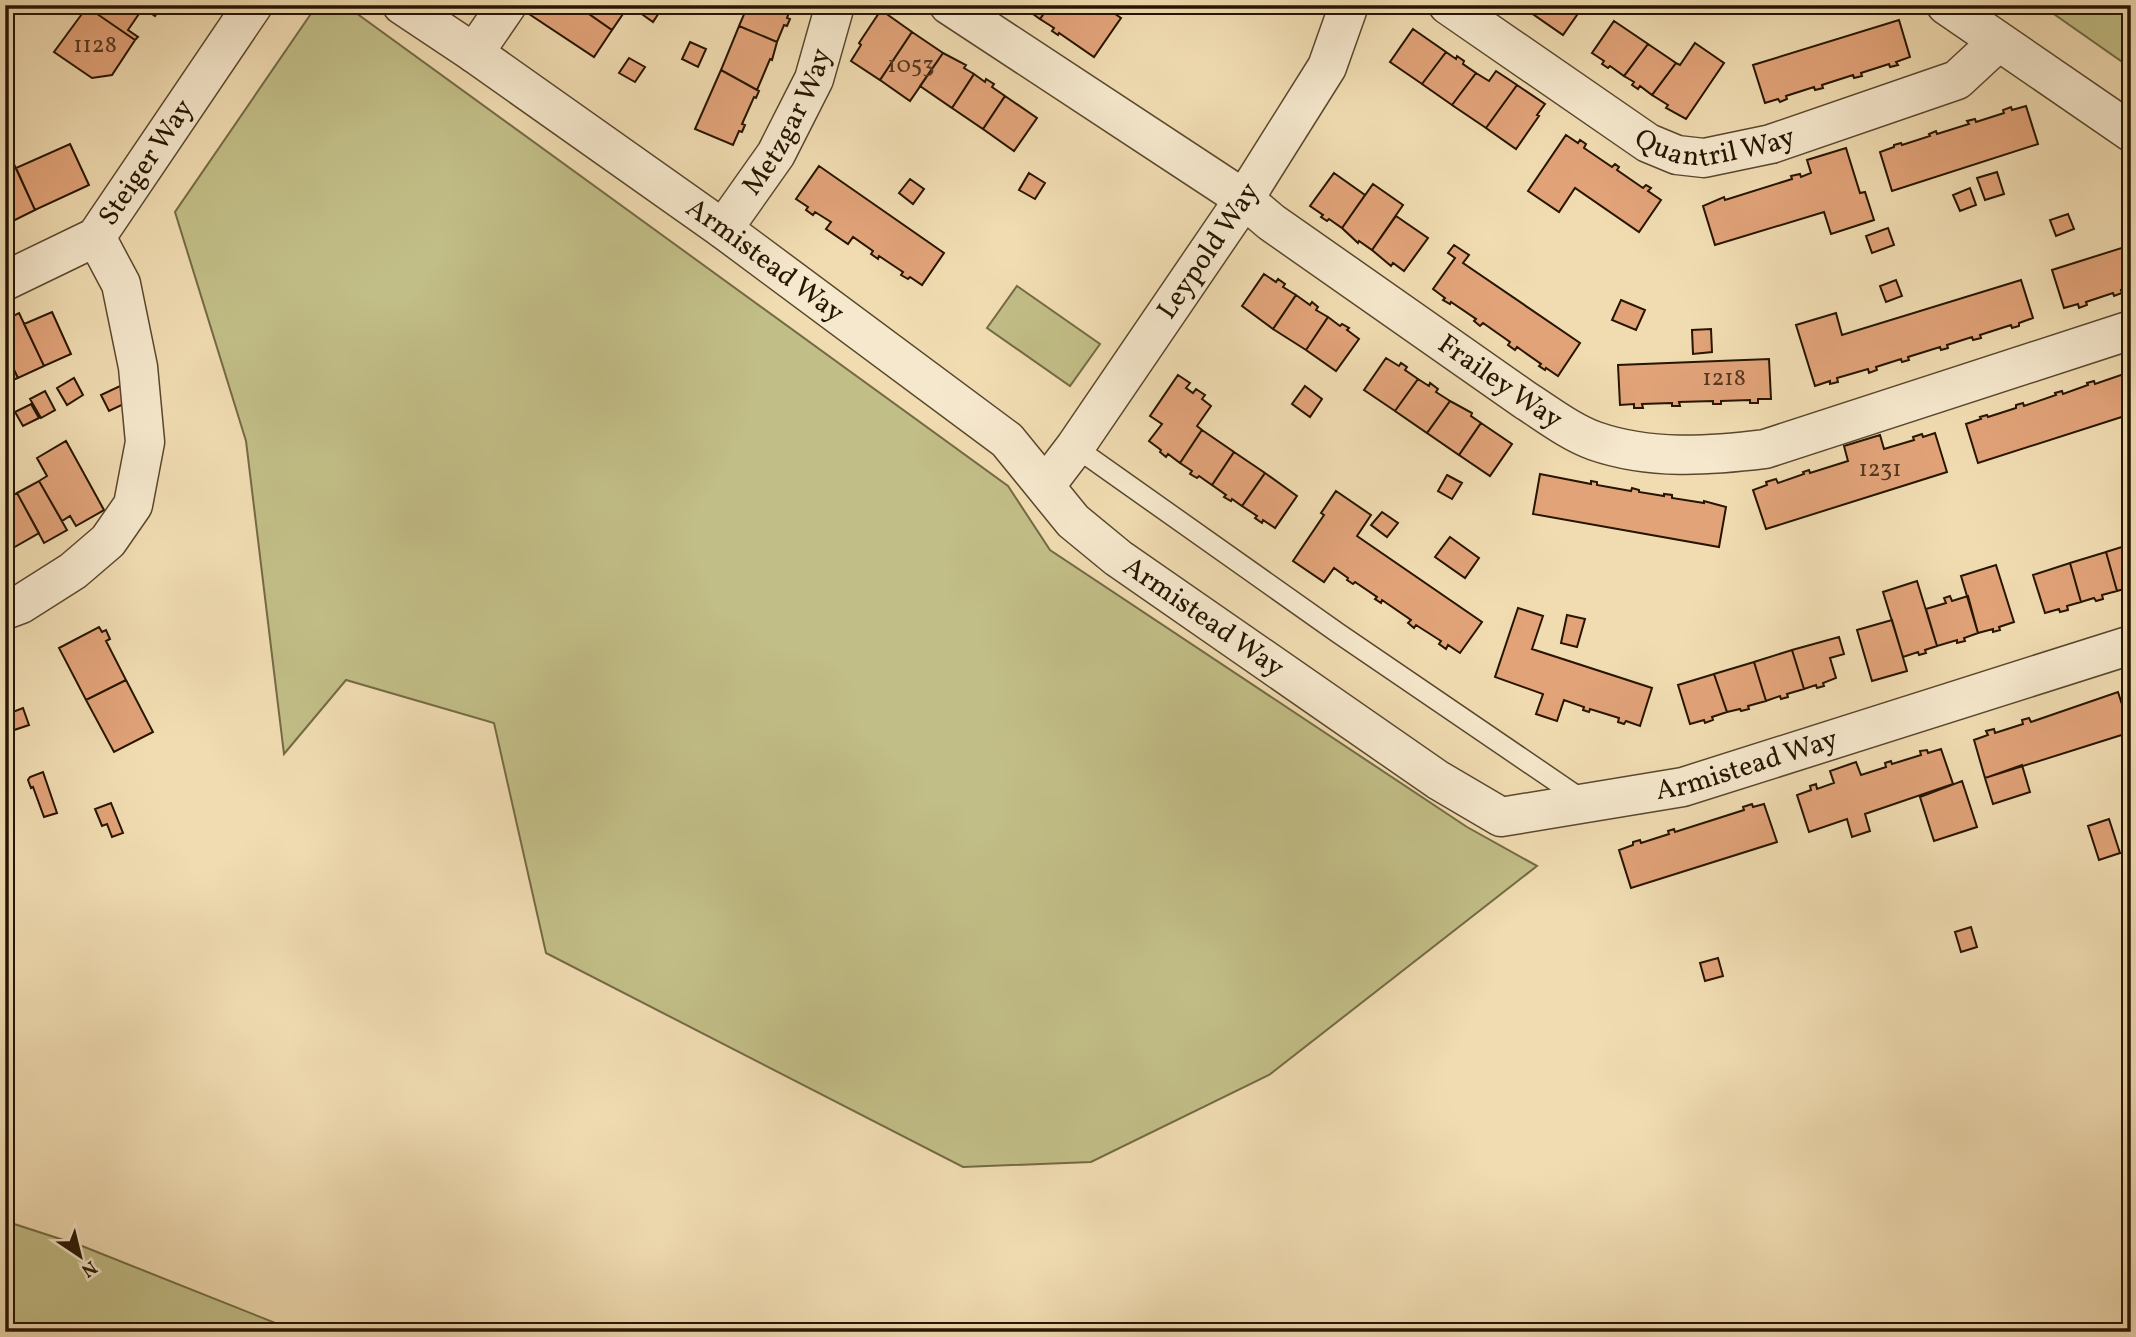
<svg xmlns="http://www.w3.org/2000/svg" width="2136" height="1337" font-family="Vollkorn,serif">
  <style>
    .green { fill: #c2be87; stroke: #746a44; stroke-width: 2 }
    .building { fill: #e2a379; stroke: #261501; stroke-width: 2 }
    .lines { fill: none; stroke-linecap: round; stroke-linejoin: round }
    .lane-casing { stroke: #59472d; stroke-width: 22 }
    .street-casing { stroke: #59472d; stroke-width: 41 }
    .lane { stroke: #f6e8cd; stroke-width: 19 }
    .street { stroke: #f6e8cd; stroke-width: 38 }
    .labels { text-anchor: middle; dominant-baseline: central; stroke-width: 5; stroke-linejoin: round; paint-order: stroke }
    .number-label { font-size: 24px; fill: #55381f }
    .street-label { font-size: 28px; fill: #261501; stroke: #f6e8cd }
  </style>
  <rect width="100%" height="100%" fill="#f1dcb2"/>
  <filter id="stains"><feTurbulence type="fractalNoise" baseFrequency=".00286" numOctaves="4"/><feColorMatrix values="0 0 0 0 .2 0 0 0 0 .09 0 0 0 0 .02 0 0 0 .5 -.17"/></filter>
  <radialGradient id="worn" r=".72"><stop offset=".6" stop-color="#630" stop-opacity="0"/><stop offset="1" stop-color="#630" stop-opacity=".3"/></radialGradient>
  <path class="green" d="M317,5H345L1008,486L1050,550L1467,827L1537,866L1269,1075L1091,1162L963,1167L546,953L494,723L346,680L284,754L246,441L175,212Z
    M2041,5H2131V68Z
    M1017,286L1100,344L1070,386L987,328Z
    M5,1221L82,1246L298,1332H5Z"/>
  <path class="building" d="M88,5H139L143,8L128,30L138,37L135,40L87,7Z
    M139,5H162L155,16Z
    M535,5H576L612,30L594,57L529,14Z
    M576,5H623L627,8L612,30Z
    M638,5H664L653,22L636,10Z
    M748,5H792L787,18L790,19L787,26L784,25L777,42L739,26Z
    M1050,5H1088L1093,9L1096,5H1102L1121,18L1094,57L1059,33L1058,35L1052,31L1054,28L1040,19Z
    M1050,5L1040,19L1026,9L1024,13L1018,8L1019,5Z
    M1516,5H1584L1563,35L1521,6L1520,8Z
    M87,7L135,40L112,75L92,78L54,52Z
    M881,10L912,32L880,80L851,61L861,45L859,43Z
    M1899,20L1910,57L1896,62L1898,65L1890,67L1889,64L1861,73L1862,76L1854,78L1853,75L1822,85L1823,88L1815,90L1814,87L1786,96L1787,99L1780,102L1778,99L1765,103L1753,65Z
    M1614,21L1648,44L1624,76L1610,66L1608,68L1602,64L1604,61L1592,53Z
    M739,26L777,42L772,60L770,59L757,90L721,70Z
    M1413,29L1446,52L1422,84L1390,62Z
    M912,32L943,53L910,101L880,80Z
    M690,42L706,49L698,67L682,59Z
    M1695,43L1724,63L1686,119L1666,108L1668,105L1652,95L1676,63L1680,65Z
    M1648,44L1676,63L1652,95L1640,86L1638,89L1632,85L1634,82L1624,76Z
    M1446,52L1456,59L1457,56L1464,61L1463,64L1476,73L1452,105L1422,84Z
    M943,53L966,65L964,68L974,74L952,108L920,86Z
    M629,58L645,67L635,82L619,73Z
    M721,70L759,91L756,98L754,97L742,124L745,125L742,132L739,131L733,145L695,129Z
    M1496,71L1517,85L1486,128L1452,105L1476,73L1489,81Z
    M974,74L985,82L986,79L994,84L992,87L1005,96L983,129L952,108Z
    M1517,85L1545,104L1537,115L1539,116L1516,149L1486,128Z
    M1005,96L1037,118L1014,151L983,129Z
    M2026,106L2038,144L1892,191L1880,152L1894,147V145L1901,143L1902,145L1930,136L1929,134L1936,131L1937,134L1969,124L1967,121L1975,119L1976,122L2004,113L2003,110L2011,107L2012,110Z
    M1566,135L1578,143L1580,140L1586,144L1584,148L1612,167L1615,164L1619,167L1617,170L1643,188L1646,185L1651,188L1648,191L1661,200L1639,232L1575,188L1559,212L1528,191Z
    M70,144L89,185L35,210L16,168Z
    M1846,148L1860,193L1865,192L1874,220L1831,234L1824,212L1715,245L1703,206L1724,197L1725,200L1792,179L1791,176L1800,174L1801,177L1811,173L1807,160Z
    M7,149L35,210L11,222L5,210V150Z
    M819,166L944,253L922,285L910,277L908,279L901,275L903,272L879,256L878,259L871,254L873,251L853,237L848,244L826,229L831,222L815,212L813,215L806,210L808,207L796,199Z
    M1997,172L2004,194L1985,200L1977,178Z
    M1029,173L1045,183L1035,199L1019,190Z
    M1334,173L1365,195L1342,228L1329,219L1327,221L1321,217L1323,215L1310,206Z
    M910,179L924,189L913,204L899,193Z
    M1373,184L1403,205L1372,250L1359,241L1358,243L1342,228Z
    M1970,188L1976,205L1960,211L1953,195Z
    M2068,214L2074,229L2056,236L2050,220Z
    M1396,216L1428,238L1404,271L1393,263L1391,266L1372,250Z
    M1888,228L1894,245L1872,253L1866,236Z
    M1454,245L1469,255L1463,263L1580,343L1558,376L1546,368L1545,370L1539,366L1541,364L1517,347L1515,350L1508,345L1510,342L1483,323L1480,326L1474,321L1476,319L1451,302L1450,304L1443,300L1445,298L1433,289L1455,258L1448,253Z
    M2131,245V287L2121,290L2122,293L2114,296L2113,293L2086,302L2087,305L2079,308L2078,304L2064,308L2052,270Z
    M1264,274L1276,282L1278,279L1285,284L1283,287L1296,295L1273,329L1242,306Z
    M1896,280L1902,296L1886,302L1880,286Z
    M2021,280L2033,318L2019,323V326L2012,328L2011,325L1980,335L1981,338L1973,340L1972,337L1947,345L1948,348L1941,350L1940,347L1908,357L1909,360L1902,362L1901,359L1876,367L1877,370L1869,373L1868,369L1837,378L1838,382L1830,384V381L1815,386L1796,325L1836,313L1842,335Z
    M1296,295L1310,305L1312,302L1318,307L1316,310L1328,317L1306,350L1273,329Z
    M1621,300L1645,310L1636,330L1612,320Z
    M52,312L71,354L44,366L24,324Z
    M19,313L44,366L18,378L5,351V320Z
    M1328,317L1340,326L1342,324L1349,328L1347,330L1359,339L1336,371L1306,350Z
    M1711,329L1712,352L1693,354L1692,330Z
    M5,351L18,378L5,383Z
    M1386,358L1399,366L1401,363L1407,367L1405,370L1418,379L1395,411L1364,390Z
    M1769,359L1771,399H1758V403H1750V400L1721,401V404H1713V401L1679,402L1680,406H1672V403L1642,404L1643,408H1634V404L1620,405L1618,365Z
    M2131,370V414L1978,463L1966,424L1981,419L1980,417L1987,415L1988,417L2016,408V405L2023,403L2024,406L2056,395L2055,393L2062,391L2063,394L2088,385L2087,383L2094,381L2095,384L2127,373L2126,371Z
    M1178,375L1190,383L1186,388L1193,393L1196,389L1205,395L1202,399L1211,406L1197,426L1202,430L1180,463L1168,454L1166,457L1160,452L1161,450L1149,441L1162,424L1150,416Z
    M74,378L83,395L67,405L57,388Z
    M1418,379L1429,386L1430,383L1438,389L1436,392L1450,401L1427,433L1395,411Z
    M120,386L128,402L109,411L101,395Z
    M1305,386L1322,399L1310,417L1292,404Z
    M45,391L55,410L41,418L30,399Z
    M1450,401L1472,413L1471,416L1481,423L1459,455L1427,433Z
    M31,404L39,418L23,426L15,412Z
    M1481,423L1512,444L1490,476L1459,455Z
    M1202,430L1234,452L1212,485L1199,476L1197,478L1190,474L1192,471L1180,463Z
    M1935,433L1947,472L1766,529L1753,490L1767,485L1766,482L1776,479L1778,483L1804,474L1803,472L1809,470L1810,473L1848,461L1844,446L1880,435L1884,449L1914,440L1913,437L1922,434L1923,437Z
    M66,441L104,510L76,526L70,516L62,521L39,481L47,476L37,458Z
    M1234,452L1265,473L1242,506L1232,499L1231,501L1224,497L1226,495L1212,485Z
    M1265,473L1297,496L1275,528L1263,520L1262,523L1255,518L1257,516L1242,506Z
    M1540,474L1591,484V481L1597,482V485L1631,491L1632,488L1639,490V492L1664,496V494L1672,495V498L1704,503V501L1726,507L1719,547L1533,514Z
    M1447,475L1462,483L1452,499L1438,491Z
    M39,481L67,530L44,543L17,493Z
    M1336,491L1371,515L1357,536L1482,622L1460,653L1448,645L1446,649L1439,644L1441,641L1416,625L1414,628L1408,623L1411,620L1382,600L1381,603L1375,599L1377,597L1355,582L1353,584L1347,580L1348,578L1334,568L1324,582L1293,561L1324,515L1321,513Z
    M17,493L39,533L13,548L5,535V500Z
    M1382,512L1398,523L1387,537L1371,525Z
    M1450,537L1479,558L1465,578L1435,557Z
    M2131,544V587L2117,591L2106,552Z
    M2106,552L2117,591L2102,595L2103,599L2096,601L2094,598L2081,602L2070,563Z
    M2070,563L2081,602L2067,606L2068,610L2060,612L2059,609L2045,613L2033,575Z
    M1996,565L2014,622L1999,627L2000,630L1993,632V629L1978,633L1961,576Z
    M1917,581L1937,646L1925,650L1926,653L1919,655L1918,652L1903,657L1883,592Z
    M1950,596L1952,601L1968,596L1978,633L1964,638L1965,641L1957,643V640L1937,646L1926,609L1946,603L1944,598Z
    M1518,608L1543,616L1532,649L1652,688L1640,726L1626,721L1624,724L1618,722L1619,718L1590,709L1589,712L1583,710L1584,707L1564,700L1557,721L1536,714L1543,694L1495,677Z
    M1567,615L1585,619L1577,647L1561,643Z
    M1892,620L1907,671L1872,681L1857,630Z
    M99,627L102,632L106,630L110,639L106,641L126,680L86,700L59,648Z
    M1839,637L1844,654L1830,658L1836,678L1823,683L1824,686L1817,688L1816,685L1804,689L1792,650Z
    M1792,650L1804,689L1787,694L1788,697L1781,699L1780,696L1766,701L1754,662Z
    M1754,662L1766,701L1748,706L1749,709L1741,711L1740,709L1727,712L1714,674Z
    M1714,674L1727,712L1712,717L1713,720L1705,723L1704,720L1690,724L1678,685Z
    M126,680L153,732L114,752L86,700Z
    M2118,692L2131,732L1985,778L1974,740L1988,735L1986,731L1994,729L1995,733L2023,724L2022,720L2029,718L2031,722Z
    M23,708L29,725L5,733V715Z
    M1941,749L1953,784L1865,814L1870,831L1852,837L1847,819L1809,832L1797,795L1811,790L1810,786L1816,784L1817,789L1834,783L1830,771L1856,762L1861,775L1886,767L1885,763L1891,761L1892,764L1921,755L1920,751L1927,750L1928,753Z
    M2022,765L2030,792L1993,804L1985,778Z
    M43,772L57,813L44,817L33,787L31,788L28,780L30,777Z
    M1962,781L1977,827L1934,841L1920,797Z
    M111,803L123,833L112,837L107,824L102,826L95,809Z
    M1752,804L1753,807L1764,804L1777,842L1631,888L1619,850L1633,845V842L1640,840L1641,843L1669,834L1668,831L1674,829L1675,832L1744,810L1743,807Z
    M2109,819L2120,853L2099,860L2088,826Z
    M1971,927L1977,947L1961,952L1955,932Z
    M1718,958L1723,976L1705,981L1700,963Z"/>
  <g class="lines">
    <defs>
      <path id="lane" d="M1075,447L1338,633L1583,800"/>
      <g id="street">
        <path id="s1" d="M402,5L474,53L723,229L1007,440L1073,521L1118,558L1438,780L1501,817L1683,787L2131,645"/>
        <path id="s2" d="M949,5L1244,199L1271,222L1525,400C1547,414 1570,432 1595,441C1650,460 1708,456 1765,449L2131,330"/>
        <path id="s3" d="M1448,5L1648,143L1677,155L1704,158L1771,144L1957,80L1998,42"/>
        <path d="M1946,5L2131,132"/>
        <path d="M474,53L507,5"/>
        <path id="s4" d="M723,229L776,154L814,79L835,5"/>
        <path id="s5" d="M5,281L96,237L253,5"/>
        <path id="s6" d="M1046,485L1075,447L1244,199L1327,67L1349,5"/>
        <path d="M5,610L21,604L73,571L108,541L133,505L145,442L138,367L121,284L96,237"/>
      </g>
    </defs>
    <use href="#lane" class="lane-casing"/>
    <use href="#street" class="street-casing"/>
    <use href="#lane" class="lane"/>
    <use href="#street" class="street"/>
  </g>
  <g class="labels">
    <g class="number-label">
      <text x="95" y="46">1128</text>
      <text x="911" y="66">1053</text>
      <text x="1724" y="379">1218</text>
      <text x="1880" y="470">1231</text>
    </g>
    <g class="street-label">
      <text stroke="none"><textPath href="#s4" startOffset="126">Metzgar Way</textPath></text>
      <text stroke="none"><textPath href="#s3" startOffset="312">Quantril Way</textPath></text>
      <text stroke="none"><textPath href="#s5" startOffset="191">Steiger Way</textPath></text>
      <text stroke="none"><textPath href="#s6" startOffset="285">Leypold Way</textPath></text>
      <text stroke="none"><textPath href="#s1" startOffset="444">Armistead Way</textPath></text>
      <text stroke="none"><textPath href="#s2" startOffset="668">Frailey Way</textPath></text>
      <text stroke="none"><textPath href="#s1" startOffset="1012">Armistead Way</textPath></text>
      <text stroke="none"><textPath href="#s1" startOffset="1622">Armistead Way</textPath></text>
    </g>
  </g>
  <rect width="2136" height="1337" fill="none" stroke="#f1dcb2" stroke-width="28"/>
  <rect x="7" y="7" width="2122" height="1323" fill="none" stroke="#261501" stroke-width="3.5"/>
  <rect x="14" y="14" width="2108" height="1309" fill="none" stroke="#261501" stroke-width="2"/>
  <g transform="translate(80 1256) rotate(145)" stroke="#f6e8cd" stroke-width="5" paint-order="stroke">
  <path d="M0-5L12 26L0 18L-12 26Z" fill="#261501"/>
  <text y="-10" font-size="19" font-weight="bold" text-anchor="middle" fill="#261501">N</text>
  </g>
  <rect width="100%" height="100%" filter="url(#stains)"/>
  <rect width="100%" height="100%" fill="url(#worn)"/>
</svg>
